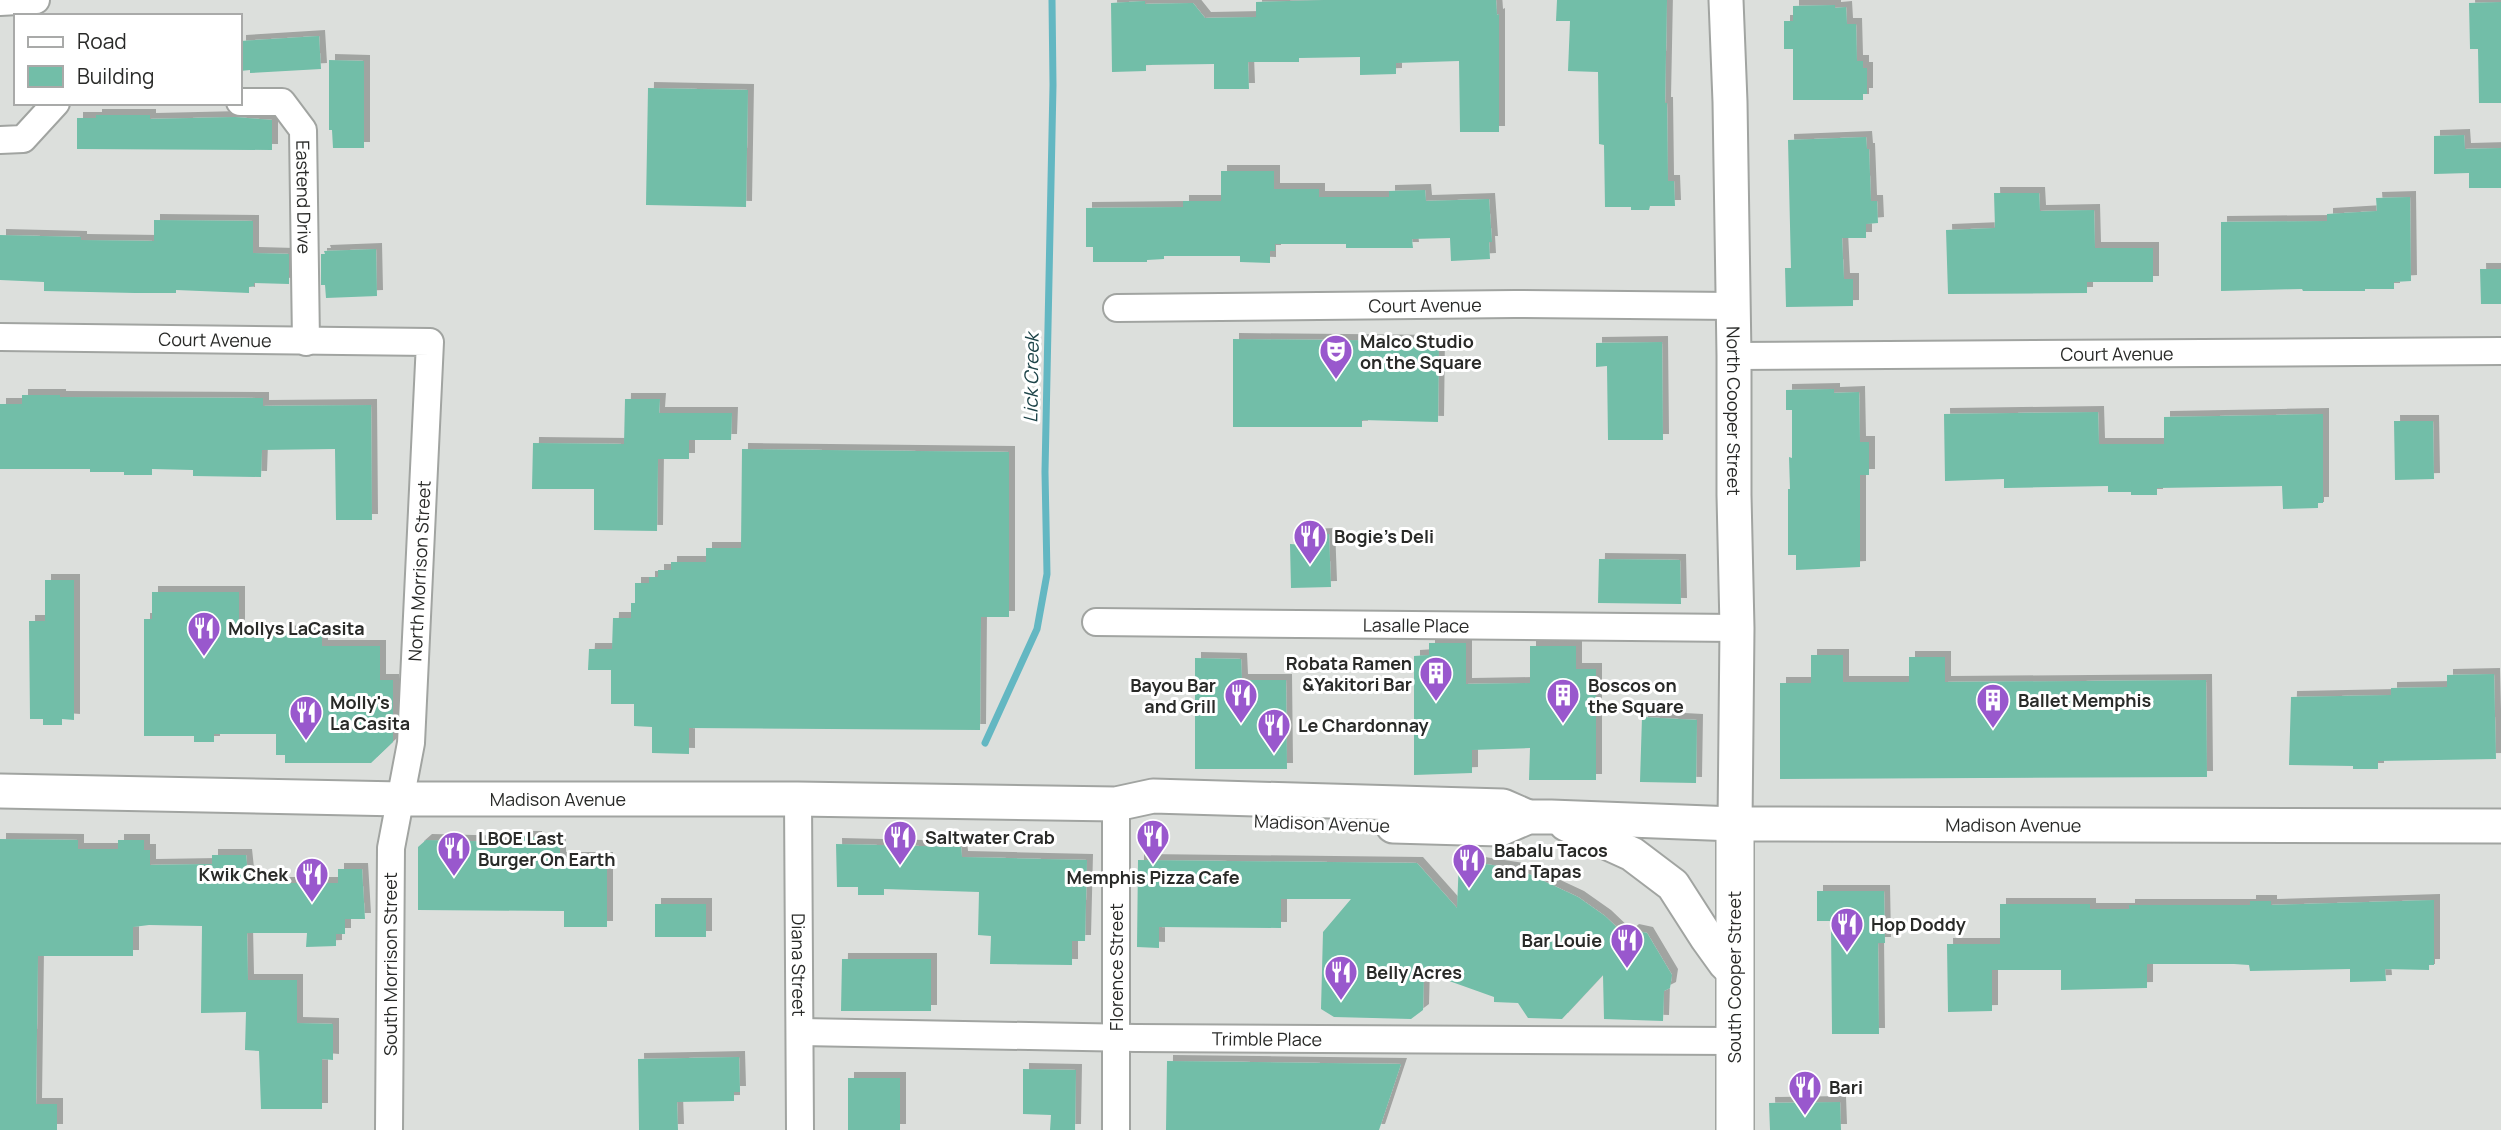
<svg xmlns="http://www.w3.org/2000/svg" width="2501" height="1130" font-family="Manrope,sans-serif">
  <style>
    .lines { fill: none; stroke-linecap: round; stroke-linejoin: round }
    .stream { stroke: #63b7c2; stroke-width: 7 }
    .building { fill: #72bea8; filter: url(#shadow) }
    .minor-casing { stroke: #a1a4a1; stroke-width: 30 }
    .tertiary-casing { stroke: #a1a4a1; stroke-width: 37 }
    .secondary-casing { stroke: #a1a4a1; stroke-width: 40 }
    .minor { stroke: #fff; stroke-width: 26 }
    .tertiary { stroke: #fff; stroke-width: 33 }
    .secondary { stroke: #fff; stroke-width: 37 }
    .labels { text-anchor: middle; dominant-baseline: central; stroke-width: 6; stroke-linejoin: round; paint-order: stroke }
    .street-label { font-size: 18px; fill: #292a28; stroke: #fff }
    .poi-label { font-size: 18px; font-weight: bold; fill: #292a28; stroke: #fff; text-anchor: start }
    .water-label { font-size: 19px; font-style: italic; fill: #1c4348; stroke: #fff }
  </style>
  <defs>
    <filter id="shadow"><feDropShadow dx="6" dy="-6" stdDeviation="0" flood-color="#0004"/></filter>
  </defs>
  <rect width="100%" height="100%" fill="#dcdfdc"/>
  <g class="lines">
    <path class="stream" d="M985,743L1037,629L1047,574L1045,472L1053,85L1052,0"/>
  </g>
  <path class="building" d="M1324,0H1496L1497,15L1499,14V132H1460L1459,61L1396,63V74L1360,75V57L1299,58V62H1248L1249,89H1214V64L1146,65V71L1112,72L1111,3L1145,1V4L1193,3L1205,18L1256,17V2Z
    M1557,0H1667L1665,103H1667L1668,181H1674L1675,206H1650L1649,210H1631V207H1605L1604,145L1599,144L1598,72L1568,71L1570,21H1556Z
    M2501,2V103H2479L2478,49H2470L2469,3Z
    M1835,5V8L1846,7L1847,24H1856L1857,61H1863V68H1867V94H1863V100H1793V49H1784V21H1793V6Z
    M319,36L321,69L250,73V70L240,71V41Z
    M329,60L364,61V148H333L332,130H329Z
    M648,88L748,90L746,207L646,205Z
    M96,115H150V119L235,117L272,120V150L77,149V118H96Z
    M2464,135L2465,149L2501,148V188H2469V173L2434,174V136Z
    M1866,137L1867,149H1869L1871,201H1877L1878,223L1866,224V238H1842L1844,279H1853V306L1786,307L1785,268H1791L1788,140Z
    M1221,171H1274V189H1319V197H1389V191L1425,190L1426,201L1489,199L1492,242H1489L1490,259L1451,261L1450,238L1412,239L1413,248H1346V244H1275V251H1270V263L1240,262V256H1164V259L1147,260V262H1093V247H1086V208L1183,207V201H1221Z
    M1994,193H2039L2040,211L2094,210L2095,248H2153V282H2087V293L1948,294L1946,230L1995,228Z
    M2410,197L2411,281L2394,282V289H2365V291H2303L2302,289L2221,291V222L2327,221V214L2377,211L2376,198Z
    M154,220L253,221V253L289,254V284L254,283V286L249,287V293L176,290V293H135L44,291V282L0,280V235L81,237V240L154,241Z
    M376,249L377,296L326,298L325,285H321V254H325L324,251Z
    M2480,269H2501V304H2481Z
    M1233,339L1439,341L1438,422L1362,420V427H1233Z
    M1662,342L1663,440H1608L1607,366L1596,367V343Z
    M1834,389V393L1859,392L1860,442H1869V475H1860V567L1796,570V555H1788V489H1790L1789,457L1792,458V410H1786V390Z
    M22,395H60V397L263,398V406L371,405L372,520H336L335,449L262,450L261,477L193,476V470L152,469V475H124V472H90V469H0V404H22Z
    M625,399H660L659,413H732L731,440H689V459H658L657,531L594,530V489H532L533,443L624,444Z
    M2098,412L2099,444H2164V417L2323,414V503H2318V508L2283,509L2282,486L2157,488V495H2131V492H2108V486L2004,488V479L1945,481L1944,414Z
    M2394,421H2433L2434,479L2395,480Z
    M742,449L1009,452V617H981L980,730L689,728V754L652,753V727L634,726V704H611V670H588L589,649H612L613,618H631V603H635V583H649V577H658V570H671V562H706V548H741Z
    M1329,534L1331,587L1291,588L1290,544L1305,545V535Z
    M1599,559L1680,560L1681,604L1598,603Z
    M45,580H74V720L62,719V725H43V719H30L29,621H45Z
    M152,592H239V631L322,632V646H380V680H393V742L371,763H285V755H276V734H214V742H194V736H144V619H152Z
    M1429,643H1466V684L1530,683V646H1576V669H1596V780H1529L1530,748L1472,750V773L1414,775V656L1429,655Z
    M1811,655H1843V682H1909V657H1945V682L2206,680L2207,777L1780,779V683H1811Z
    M1195,658L1241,659L1242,680H1286L1287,769H1195Z
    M2494,674L2496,759L2378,761V769H2353V766L2289,765L2291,697L2391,695V688L2447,687V675Z
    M1642,717L1697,720L1696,783L1640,782Z
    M514,837H536V841L560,842V858H607V927H564V911L418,910V847L426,840L514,842Z
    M0,839L78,840V849H118V840H144V850H150V865L212,864V855H246L249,883H338V869H362L365,919H345V934H336V946L306,947L307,933H247L248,980H297V1023L333,1024V1060L322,1059V1109H261L259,1051L245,1050L246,1012L201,1013L202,926L149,925L133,927V956H38L36,1104H57V1130H0Z
    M836,844L961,847L962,857L1087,860L1085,941H1072V965L990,964L991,936L978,935L979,892L884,889V895H858V887H837Z
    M1138,860L1417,863L1457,908L1459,860L1518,869L1578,897L1605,916L1626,936L1633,930L1647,933L1672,975L1670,988L1664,991L1663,1021L1604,1019L1603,975L1562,1019L1528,1018L1518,1003L1494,1002V997L1424,972L1423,1010L1411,1019L1334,1017L1321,1009L1323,932L1351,899H1281V928L1159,927V948L1137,947Z
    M1817,891H1884L1885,943H1878L1879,1034H1832L1831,921H1817Z
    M2434,900V965H2429V970L2385,969L2386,981L2350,982V969L2250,971L2249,965L2234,964H2147V988L2061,990V970H1992V1011L1948,1012L1947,944H2000V904H2090V909H2129V905H2250V901H2271V905Z
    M655,904H706V937H655Z
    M842,959H931V1011H841Z
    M739,1057L740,1092H734V1101L677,1102L678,1130H639L638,1059Z
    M1167,1061L1401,1064L1379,1130H1166Z
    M1023,1069L1076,1070L1075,1130H1050L1051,1115L1023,1114Z
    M848,1078H900V1130H848Z
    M1840,1102L1841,1130H1770L1769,1103Z"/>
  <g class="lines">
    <defs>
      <g id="minor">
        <path d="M0,2L36,0"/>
        <path id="s1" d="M240,102H282L303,130L306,342"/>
        <path d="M0,140L23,139L56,103"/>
        <path id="s2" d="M1117,308L1514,304L1732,306"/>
        <path id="s3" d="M0,337L430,342L411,743L391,848L389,1130"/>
        <path id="s4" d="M1734,356L2501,351"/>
        <path id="s5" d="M1096,622L1737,628"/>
        <path id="s6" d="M798,799L800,1130"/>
        <path id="s7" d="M801,1032L1136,1038L1733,1041"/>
        <path d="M1116,1130V804"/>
      </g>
      <g id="tertiary">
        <path id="s8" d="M1726,0L1730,102L1734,356V495L1737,628L1735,824"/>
        <path id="s9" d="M0,791L401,799H798L1116,804L1153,796L1503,806L1528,817"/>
        <path d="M1566,824L1632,854L1673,885L1707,938L1725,963L1734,972"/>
        <path id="s10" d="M1393,826L1500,829L1528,817H1551L1735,824L2501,826"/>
      </g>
      <path id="secondary" d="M1735,1130V824"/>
    </defs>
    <use href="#minor" class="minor-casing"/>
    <use href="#tertiary" class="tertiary-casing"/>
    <use href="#secondary" class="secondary-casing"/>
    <use href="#minor" class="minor"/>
    <use href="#tertiary" class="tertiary"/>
    <use href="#secondary" class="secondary"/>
  </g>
  <defs>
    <symbol id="theatre-pin" viewBox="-11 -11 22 30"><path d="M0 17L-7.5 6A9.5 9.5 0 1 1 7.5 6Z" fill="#9958cd" stroke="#fff"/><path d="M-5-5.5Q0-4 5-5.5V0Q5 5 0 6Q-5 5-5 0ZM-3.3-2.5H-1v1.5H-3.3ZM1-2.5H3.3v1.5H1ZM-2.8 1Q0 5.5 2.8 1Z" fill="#fff"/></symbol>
    <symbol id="restaurant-pin" viewBox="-11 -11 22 30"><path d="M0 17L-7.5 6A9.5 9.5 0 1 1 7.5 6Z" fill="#9958cd" stroke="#fff"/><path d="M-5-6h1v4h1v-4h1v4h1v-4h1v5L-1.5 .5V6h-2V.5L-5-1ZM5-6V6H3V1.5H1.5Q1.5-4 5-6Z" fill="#fff"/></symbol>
    <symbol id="building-pin" viewBox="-11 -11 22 30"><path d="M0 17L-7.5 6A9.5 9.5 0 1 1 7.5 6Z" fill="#9958cd" stroke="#fff"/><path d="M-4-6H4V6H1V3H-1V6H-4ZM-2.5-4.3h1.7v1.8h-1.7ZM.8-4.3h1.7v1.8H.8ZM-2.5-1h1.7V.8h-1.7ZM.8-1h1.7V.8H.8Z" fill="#fff"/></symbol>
  </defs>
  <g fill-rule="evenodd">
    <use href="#theatre-pin" x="1317" y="332" width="38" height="52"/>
    <use href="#restaurant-pin" x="1291" y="517" width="38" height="52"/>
    <use href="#restaurant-pin" x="185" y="609" width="38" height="52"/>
    <use href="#building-pin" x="1417" y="654" width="38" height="52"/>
    <use href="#restaurant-pin" x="1222" y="676" width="38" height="52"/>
    <use href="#building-pin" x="1544" y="676" width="38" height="52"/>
    <use href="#building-pin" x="1974" y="681" width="38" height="52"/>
    <use href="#restaurant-pin" x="287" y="693" width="38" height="52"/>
    <use href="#restaurant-pin" x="1255" y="706" width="38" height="52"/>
    <use href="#restaurant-pin" x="1134" y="817" width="38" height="52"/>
    <use href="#restaurant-pin" x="881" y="818" width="38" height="52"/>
    <use href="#restaurant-pin" x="435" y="829" width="38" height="52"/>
    <use href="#restaurant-pin" x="1450" y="841" width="38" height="52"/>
    <use href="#restaurant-pin" x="293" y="855" width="38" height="52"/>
    <use href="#restaurant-pin" x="1828" y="905" width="38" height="52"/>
    <use href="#restaurant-pin" x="1608" y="921" width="38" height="52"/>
    <use href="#restaurant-pin" x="1322" y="953" width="38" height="52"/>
    <use href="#restaurant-pin" x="1786" y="1068" width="38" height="52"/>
  </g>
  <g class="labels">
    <g class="street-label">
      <text stroke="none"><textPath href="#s1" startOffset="144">Eastend Drive</textPath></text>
      <text stroke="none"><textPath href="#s2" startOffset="308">Court Avenue</textPath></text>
      <text stroke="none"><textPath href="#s3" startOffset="215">Court Avenue</textPath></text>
      <text stroke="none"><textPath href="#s4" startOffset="383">Court Avenue</textPath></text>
      <text stroke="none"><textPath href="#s8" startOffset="411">North Cooper Street</textPath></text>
      <text transform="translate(419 571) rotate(-87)">North Morrison Street</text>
      <text stroke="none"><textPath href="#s5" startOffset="320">Lasalle Place</textPath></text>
      <text stroke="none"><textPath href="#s9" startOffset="558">Madison Avenue</textPath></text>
      <text transform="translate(1322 823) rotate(2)">Madison Avenue</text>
      <text stroke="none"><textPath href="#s10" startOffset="623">Madison Avenue</textPath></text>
      <text transform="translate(390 964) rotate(-90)">South Morrison Street</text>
      <text stroke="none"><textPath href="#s6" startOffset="166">Diana Street</textPath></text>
      <text transform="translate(1116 967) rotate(-90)">Florence Street</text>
      <text transform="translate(1734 977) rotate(-90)">South Cooper Street</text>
      <text stroke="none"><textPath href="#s7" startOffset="466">Trimble Place</textPath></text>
    </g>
    <g class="poi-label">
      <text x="1360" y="341">Malco Studio<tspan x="1360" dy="21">on the Square</tspan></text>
      <text x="1334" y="536">Bogie's Deli</text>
      <text x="228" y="628">Mollys LaCasita</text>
      <text x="1412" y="663" text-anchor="end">Robata Ramen<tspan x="1412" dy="21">&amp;Yakitori Bar</tspan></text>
      <text x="1216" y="685" text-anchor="end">Bayou Bar<tspan x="1216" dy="21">and Grill</tspan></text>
      <text x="1588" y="685">Boscos on<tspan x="1588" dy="21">the Square</tspan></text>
      <text x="2018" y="700">Ballet Memphis</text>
      <text x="330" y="702">Molly's<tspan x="330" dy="21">La Casita</tspan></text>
      <text x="1298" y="725">Le Chardonnay</text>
      <text x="925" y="837">Saltwater Crab</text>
      <text x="478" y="838">LBOE Last<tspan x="478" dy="21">Burger On Earth</tspan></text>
      <text x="1494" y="850">Babalu Tacos<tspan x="1494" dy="21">and Tapas</tspan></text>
      <text x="288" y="874" text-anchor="end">Kwik Chek</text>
      <text x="1153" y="877" text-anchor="middle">Memphis Pizza Cafe</text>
      <text x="1871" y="924">Hop Doddy</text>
      <text x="1602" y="940" text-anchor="end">Bar Louie</text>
      <text x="1366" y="972">Belly Acres</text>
      <text x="1829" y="1087">Bari</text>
    </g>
    <g class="water-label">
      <text transform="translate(1031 378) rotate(-89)">Lick Creek</text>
    </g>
  </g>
  <rect x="14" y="14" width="228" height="91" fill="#ffffff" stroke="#a9aaa9" stroke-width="2"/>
  <rect x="28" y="37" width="35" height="10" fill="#ffffff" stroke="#a9aaa9" stroke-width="2"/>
  <text x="77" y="49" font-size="21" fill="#292a28">Road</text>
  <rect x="28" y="66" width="35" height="21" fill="#72bea8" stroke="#a9aaa9" stroke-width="2"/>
  <text x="77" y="84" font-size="21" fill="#292a28">Building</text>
</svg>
